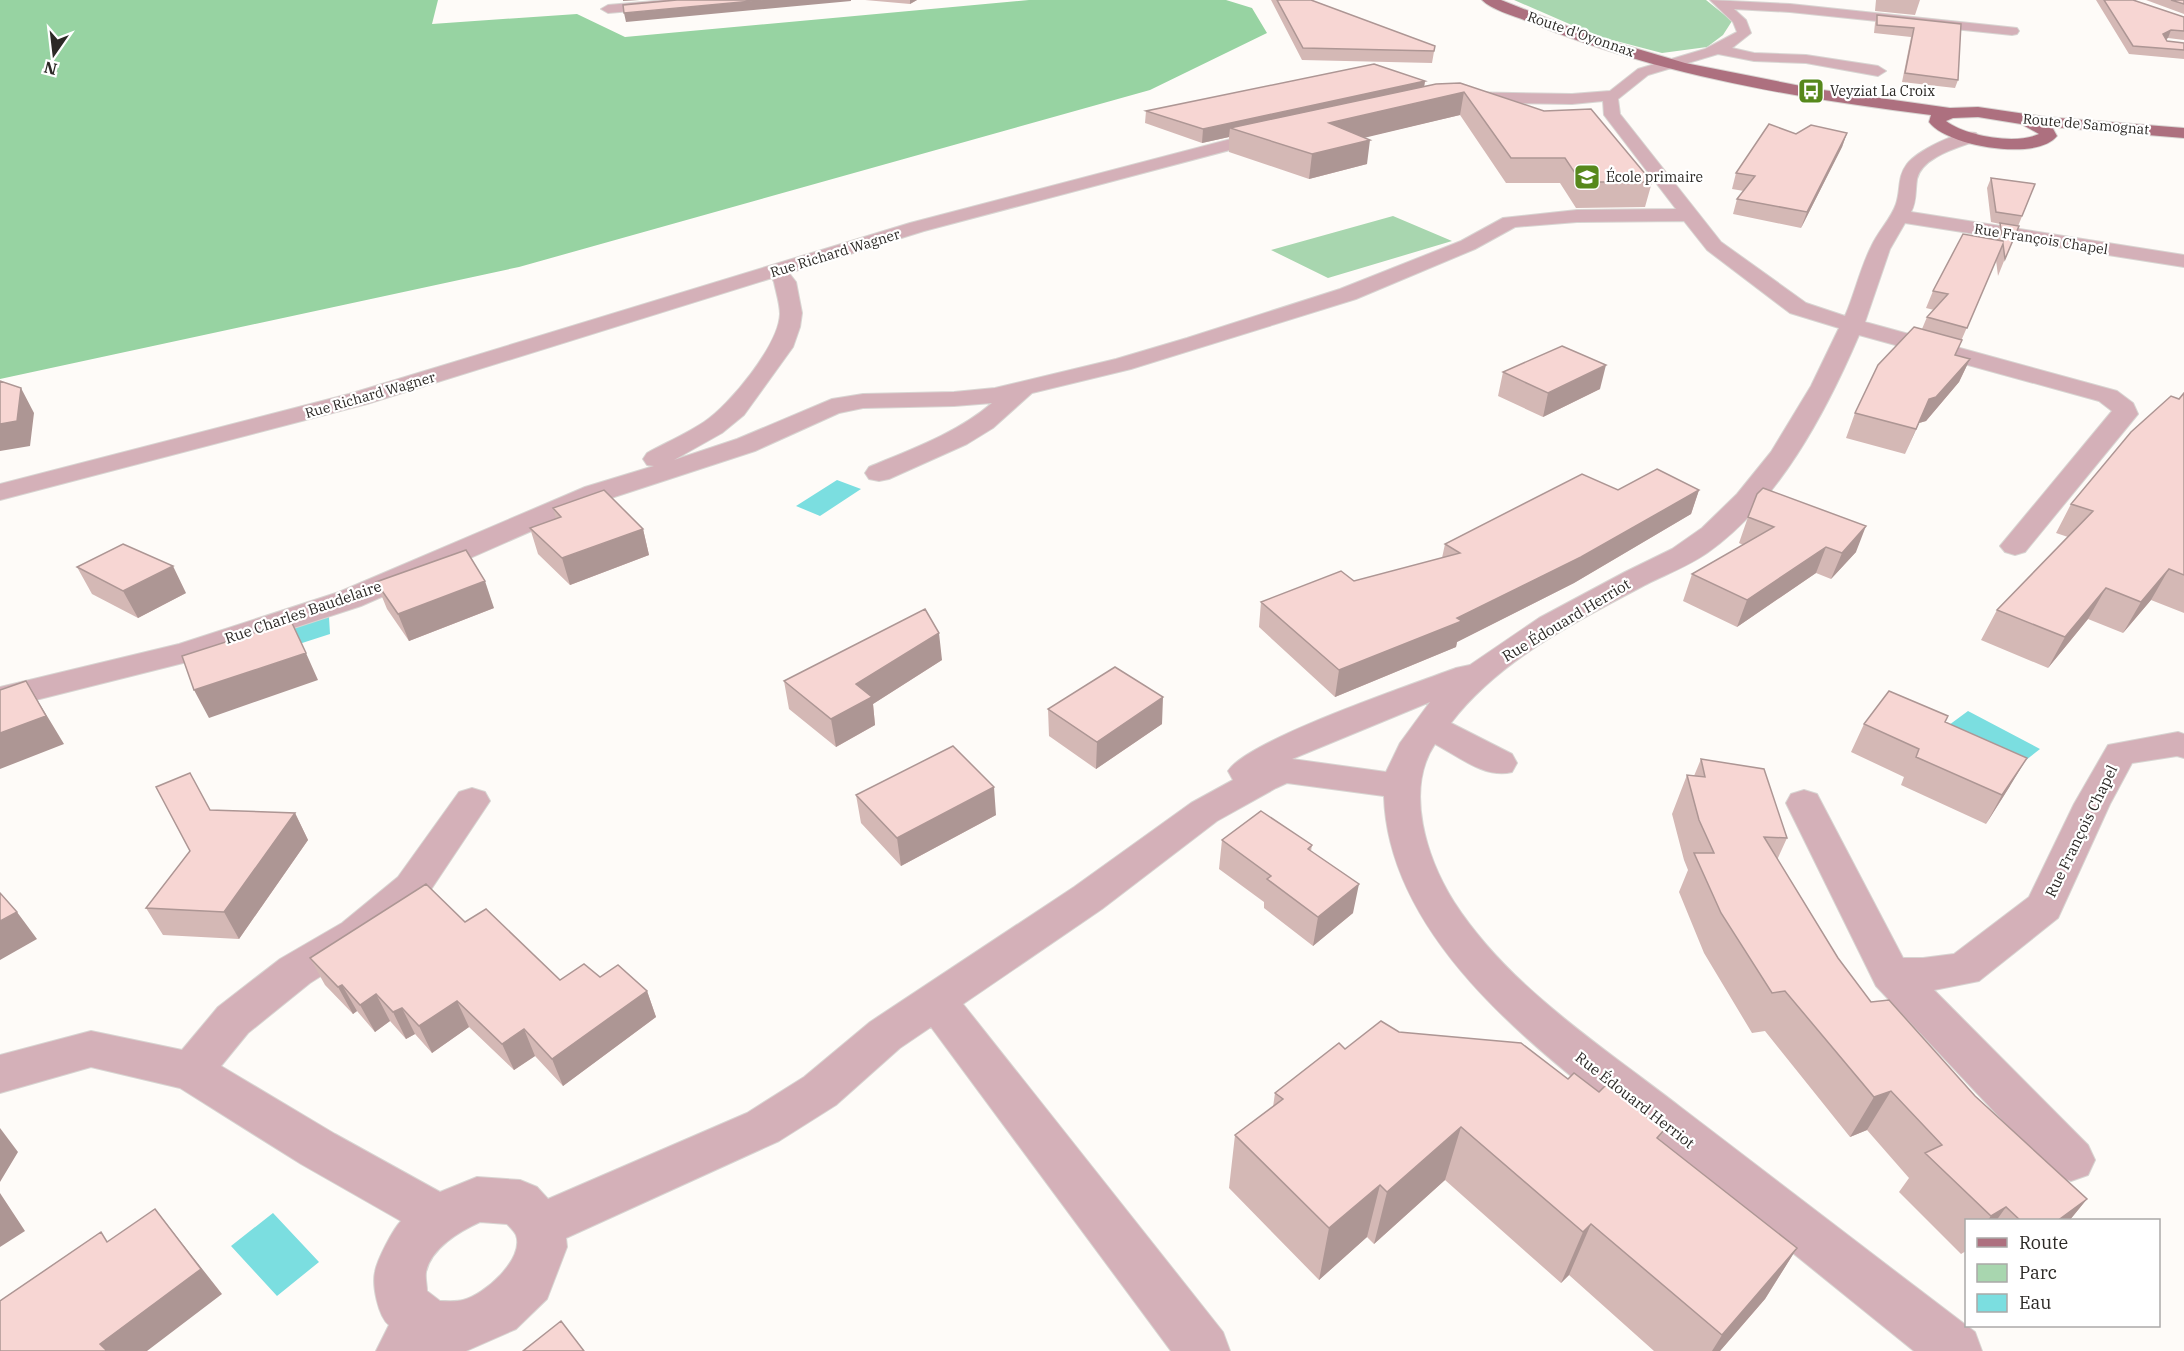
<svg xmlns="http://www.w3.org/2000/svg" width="2184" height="1351" font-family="'IBM Plex Serif',serif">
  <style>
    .green { fill: #a8d6af }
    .forest { fill: #97d3a2 }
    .water { fill: #7bdee0 }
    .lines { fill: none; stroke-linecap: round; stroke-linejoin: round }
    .minor-casing { stroke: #d8d5d2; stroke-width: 2 }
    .major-casing { stroke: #d8d5d2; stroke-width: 2 }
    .minor { fill: #d4b0b8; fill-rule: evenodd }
    .major { fill: #ad707f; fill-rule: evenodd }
    .wall { fill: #d4b8b5 }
    .shaded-wall { fill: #ad9694 }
    .building { fill: #f7d6d3; stroke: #ad9694; stroke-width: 1.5 }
    .labels { text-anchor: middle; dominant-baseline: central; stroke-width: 4.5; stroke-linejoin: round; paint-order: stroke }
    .far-street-label { font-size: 14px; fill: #2c2926; stroke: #fff }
    .far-poi-label { font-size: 14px; fill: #2c2926; stroke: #fff; text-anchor: start }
    .street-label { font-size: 15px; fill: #2c2926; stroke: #fff }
  </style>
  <rect width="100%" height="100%" fill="#fefbf8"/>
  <path class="green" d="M1514,0H1706L1732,21L1723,35L1707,47L1662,53L1597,36Z
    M1393,216L1452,241L1328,278L1271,250Z"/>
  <path class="forest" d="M0,0H438L432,24L577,14L625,37L1029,0H1226L1252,8L1267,33L1150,90L519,267L0,379Z"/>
  <path class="water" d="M837,480L861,489L820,516L796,506Z
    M329,617L330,634L268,654L260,636Z
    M1968,711L2040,749L2021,764L1949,725Z
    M273,1213L319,1262L277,1296L231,1246Z"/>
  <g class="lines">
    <defs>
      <path id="minor" d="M666,0H719L712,4L608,13L601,9L608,5Z
        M1710,0L1790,4L2017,28L2019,31L2017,34L2012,35L1790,12L1734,9L1746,20L1751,33L1732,48L1754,53L1806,55L1878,66L1886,71L1878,76L1806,63L1754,61L1718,54L1648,75L1618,99L1620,114L1721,242L1806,303L1845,316C1855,293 1860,269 1871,247C1878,231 1891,219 1896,204C1901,190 1897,177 1907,164C1917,151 1960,129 1976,133L1979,137L1976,141C1957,148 1922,157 1917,179C1915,191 1917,201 1911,212L2184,255V267L1905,223L1890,249L1865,322L2117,391L2133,403L2138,414L2025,552L2015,555L2005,552L2000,546L2005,540L2112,411L2099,401L1859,335C1826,412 1778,503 1707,553C1688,566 1667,574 1647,584C1578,620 1499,660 1451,723L1512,754L1517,763L1512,772C1485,779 1458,756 1435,744C1404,790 1427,859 1454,902C1509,987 1600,1045 1679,1106C1777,1181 1876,1257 1975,1332L1982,1351H1914C1837,1289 1761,1227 1684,1165C1572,1075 1389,956 1384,796L1287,783L1276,788L1217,821L1102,909L963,1004L1223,1332L1230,1351H1171L931,1027L900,1048L836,1105L779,1141L566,1238L567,1247L547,1299L516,1329L466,1351H376L389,1325C378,1316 372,1285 375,1272C377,1260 393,1229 401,1221L301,1164L180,1088L91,1067L0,1093V1055L91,1031L182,1050L218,1007L280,959L342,923L398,877L459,792L472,788L485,792L490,801L426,897L370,945L310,983L248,1033L221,1066L335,1134L440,1192L477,1177L520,1180L537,1187L548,1199L747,1113L804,1077L870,1022L1074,887L1191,803L1233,780L1228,771C1247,740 1414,684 1456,668L1470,665L1539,618L1625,572L1672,549L1702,528L1737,494L1771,452L1811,386L1839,328L1790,313L1707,250L1684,221L1577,222L1515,227L1475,249L1356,299L1131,369L1032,393L993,428L967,444L889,479L879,481L869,479L865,473L869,467C912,449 957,433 992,403L954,406L863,408L839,413L755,451L593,504L361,606L199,659L0,709V687L179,644L339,592L585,487L654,466L647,465L643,459L647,453C665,443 686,434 704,422C729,406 779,345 780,314C780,304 776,292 774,282L772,278L367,404L0,500V484L349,394L910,223L1273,128L1279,129L1281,133L1279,137L924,231L789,273L796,282L802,313L800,327L793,347L744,415L722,433L674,460L737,439L832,399L863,394L954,392L995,388L1116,359L1187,338L1340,289L1461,241L1503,218L1577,210L1676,209L1604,115L1603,101L1572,104L1459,102L1451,97L1459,92L1572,94L1610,91L1638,69L1705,49L1737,32L1733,22ZM1430,702L1400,743L1386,772L1292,759ZM480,1222L507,1224C510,1227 515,1232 516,1235C525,1259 484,1295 463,1300C456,1302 447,1301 440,1301L427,1291C427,1285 425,1278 426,1272C431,1248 460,1231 480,1222Z
        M2178,732L2184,734V758L2177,756L2132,763L2110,804L2058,918L1979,981L1934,990L2088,1145L2095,1160L2088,1175L2071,1181L2054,1175L1876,986L1786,803L1791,794L1804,790L1817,794L1903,958H1923L1954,954L2029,897L2074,804L2108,745Z"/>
      <path id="major" d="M1482,0H1501L1587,34L1685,63L1816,89L1950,108L1978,107L2046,117L2184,128V138L2052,127L2057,136C2037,162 1946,146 1929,122L1931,115C1796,98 1658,75 1532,23C1518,17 1493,11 1482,0ZM1978,117L2021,124L2039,134C2015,145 1966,136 1946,121L1953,118Z"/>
    </defs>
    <use href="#minor" class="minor-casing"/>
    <use href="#major" class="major-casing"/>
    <use href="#minor" class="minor"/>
    <use href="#major" class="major"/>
  </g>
  <path class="wall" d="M865,0H917L910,4Z
    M1271,0H1311L1435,46L1432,63L1302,60Z
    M1876,0H1920L1915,15L1875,11Z
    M2096,0H2133L2184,17V40L2168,38L2166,39L2167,41L2184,43V59L2129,54Z
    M2146,0H2184V14Z
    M1877,15L1961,24L1958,80L1955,88L1902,82L1911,37L1874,33L1875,23Z
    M1425,81L1424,86L1460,83L1652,182L1645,207L1576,208L1560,183H1506L1460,115L1365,137L1367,164L1309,179L1229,152V137L1202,143L1145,123L1146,111Z
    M1847,133L1842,147L1801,228L1733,214L1737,199L1744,191L1732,189L1736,173L1796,134Z
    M1991,178L2035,184L1998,276L1996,260L1955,355L1970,359L1959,382L1926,421L1919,423L1905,454L1846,438L1855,413L1922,329L1927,317L1934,310L1926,308L1933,291L1993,240L2000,224L1991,222L1987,188Z
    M1503,372L1600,389L1543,417L1498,396Z
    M2184,393V613L2151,600L2123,633L2088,619L2048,668L1981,640L1997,610L2068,537L2056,533L2071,504L2179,399Z
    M1618,490H1699L1691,514L1574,583L1457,642L1456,647L1335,697L1259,627L1261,602L1354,581L1442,558L1445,544Z
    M553,508L643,529L649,555L570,585L538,554L530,528L556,519Z
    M1748,517L1856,552L1831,579L1816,573L1737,627L1683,601L1692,574L1743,545L1739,543Z
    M77,567L186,593L138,618L92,594Z
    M376,582L494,608L409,641L387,609Z
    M942,660L873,704L875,725L836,747L789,709L784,681Z
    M1048,709L1162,724L1096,769L1049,736Z
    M1945,722L2010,786L1986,824L1901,785L1904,777L1851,752L1864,724Z
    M1701,759L1787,838L1777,860L1838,958L1871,1002L1975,1096L2087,1199L2069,1221H1966V1251L1961,1254L1899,1192L1909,1178L1867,1130L1850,1137L1765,1031L1752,1033L1704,953L1679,892L1688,870L1684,860L1672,814L1687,775L1694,776Z
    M856,795L996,815L901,866L861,823Z
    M211,810L295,813L308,840L239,939L163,935L146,908L190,851Z
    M1222,840L1312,845L1311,851L1353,913L1313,946L1264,908V902L1219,869Z
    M310,958L560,980L600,977L647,991L656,1017L563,1086L535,1056L514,1070L469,1027L432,1053L415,1034L406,1039L390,1021L375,1032L357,1011L353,1014L325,985Z
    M1399,1032L1568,1079L1599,1092L1664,1130L1660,1140L1797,1248L1765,1299L1720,1351H1654L1569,1275L1561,1283L1445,1180L1374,1244L1367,1237L1319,1280L1229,1188L1235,1135L1273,1107L1275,1093L1345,1049Z"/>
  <path class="shaded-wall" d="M623,0H640L623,1Z
    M763,0H851V1L626,22L624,13Z
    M910,0H917L910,4Z
    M2171,30L2168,38L2159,43L2163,34Z
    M1425,81L1423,94L1230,128L1229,137L1202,143L1203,129Z
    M1464,92L1460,115L1326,147L1329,123Z
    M1847,133L1842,147L1801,228L1807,212Z
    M1370,140L1367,164L1309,179L1312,154Z
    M1970,359L1959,382L1926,421L1919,423L1905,454L1929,399Z
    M1606,365L1600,389L1543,417L1548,393Z
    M21,388L34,413L30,446L0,451V424Z
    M1699,490L1691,514L1574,583L1457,642L1456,647L1335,697L1339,670L1457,618Z
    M1866,526L1856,552L1831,579L1842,553Z
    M643,529L649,555L570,585L562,558Z
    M1826,547L1816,573L1737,627L1747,600Z
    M173,566L186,593L138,618L123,591Z
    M2169,569L2151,600L2123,633L2141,602Z
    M485,581L494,608L409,641L398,614Z
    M2106,588L2088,619L2048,668L2065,637Z
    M939,633L942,660L873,704L875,725L836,747L831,719L856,684Z
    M306,653L318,680L209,718L194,690Z
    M26,681L64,744L0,769V733Z
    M1163,697L1162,724L1096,769L1097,742Z
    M2027,758L2010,786L1986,824L2002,795Z
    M994,787L996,815L901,866L897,838Z
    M295,813L308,840L239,939L224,912Z
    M1359,884L1353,913L1313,946L1318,917Z
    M17,912L37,939L0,960V921Z
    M342,985L357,1011L353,1014L338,987Z
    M647,991L656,1017L563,1086L552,1059Z
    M376,994L390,1021L375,1032L360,1005Z
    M457,1001L469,1027L432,1053L419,1026Z
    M402,1008L415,1034L406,1039L393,1012Z
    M524,1029L535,1056L514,1070L502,1044Z
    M1891,1091L1867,1130L1850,1137L1874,1097Z
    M1461,1127L1445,1180L1374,1244L1387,1192Z
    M0,1128L18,1152L0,1182Z
    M1380,1185L1367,1237L1319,1280L1329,1228Z
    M0,1193L25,1231L0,1247Z
    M2087,1199L2069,1221H2057Z
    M2006,1207L1996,1221H1987L1991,1216Z
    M155,1209L222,1294L147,1351H105L100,1344Z
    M1591,1224L1569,1275L1561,1283L1583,1232Z
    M1797,1248L1765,1299L1720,1351H1712L1722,1335Z"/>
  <path class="building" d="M677,0H763L624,13L623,5Z
    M1277,0H1311L1435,46L1434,51L1303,48Z
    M2104,0H2133L2184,17V31L2171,30L2163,34L2167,41L2184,43V50L2133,46Z
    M2171,0H2184V4Z
    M1877,15L1961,24L1958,80L1905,73L1914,28L1877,25Z
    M1374,64L1425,81L1203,129L1146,111Z
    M1460,83L1544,111L1591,109L1652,182H1581L1565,158H1511L1464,92L1329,123L1370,140L1312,154L1230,128L1436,84Z
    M1769,124L1796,134L1811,125L1847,133L1807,212L1737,199L1755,176L1736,173Z
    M1991,178L2035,184L2022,216L1996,212Z
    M2000,223L2019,226L2005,259L2003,244L1967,328L1927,317L1948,294L1933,291L1963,234L2003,241Z
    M1914,327L1962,340L1955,355L1970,359L1936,397L1929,399L1916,429L1855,413L1878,365Z
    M1562,346L1606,365L1548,393L1503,372Z
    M0,381L21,388L17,421L0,424Z
    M2184,393V575L2169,569L2141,602L2106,588L2065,637L1997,610L2093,511L2071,504L2131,432L2171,396L2179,399Z
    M1657,469L1699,490L1581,557L1457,618L1462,621L1339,670L1261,602L1341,571L1354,581L1460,553L1445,544L1582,474L1618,490Z
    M1763,488L1866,526L1842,553L1826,547L1747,600L1692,574L1774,527L1748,517L1757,494Z
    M604,490L643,529L562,558L530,528L561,517L553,508Z
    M123,544L173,566L123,591L77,567Z
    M466,550L485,581L398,614L376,582Z
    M925,609L939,633L856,684L872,697L831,719L784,681Z
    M291,621L306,653L194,690L182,656Z
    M1115,667L1163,697L1097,742L1048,709Z
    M26,681L46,716L0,733V690Z
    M1889,691L1948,716L1945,722L2027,758L2002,795L1916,757L1919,749L1864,724Z
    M953,746L994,787L897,838L856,795Z
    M1701,759L1764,769L1787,838L1764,837L1838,958L1871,1002L1889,1000L1975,1096L2087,1199L2057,1221H2021L2006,1207L1991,1216L1925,1153L1942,1145L1891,1091L1874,1097L1785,991L1772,993L1721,913L1694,853H1714L1699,820L1687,775L1705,777Z
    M190,773L210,810L295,813L224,912L146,908L190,851L156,787Z
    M1261,811L1312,845L1308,849L1359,884L1318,917L1267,879L1271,876L1222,840Z
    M426,884L465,922L486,909L560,980L584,964L600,977L618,965L647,991L552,1059L524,1029L502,1044L457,1001L419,1026L402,1008L393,1012L376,994L360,1005L342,985L338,987L310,958Z
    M0,893L17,912L0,921Z
    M1381,1021L1399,1032L1521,1043L1568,1079L1574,1073L1599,1092L1606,1085L1664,1130L1657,1138L1797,1248L1722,1335L1591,1224L1583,1232L1461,1127L1387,1192L1380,1185L1329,1228L1235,1135L1283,1099L1275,1093L1339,1043L1345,1049Z
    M155,1209L201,1269L100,1344L106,1350L105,1351H0V1301L101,1232L107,1242Z
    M561,1321L584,1351H523Z"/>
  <defs>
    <symbol id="bus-square" viewBox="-11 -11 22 22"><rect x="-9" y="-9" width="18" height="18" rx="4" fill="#57881c" stroke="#fff"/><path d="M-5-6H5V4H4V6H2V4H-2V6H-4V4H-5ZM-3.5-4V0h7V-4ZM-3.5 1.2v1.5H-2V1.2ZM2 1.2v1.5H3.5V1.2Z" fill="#fff"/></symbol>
    <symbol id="school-square" viewBox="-11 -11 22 22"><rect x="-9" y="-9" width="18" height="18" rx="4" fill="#57881c" stroke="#fff"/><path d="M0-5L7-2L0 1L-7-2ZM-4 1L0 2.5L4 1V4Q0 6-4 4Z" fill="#fff"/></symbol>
  </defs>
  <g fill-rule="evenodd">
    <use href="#bus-square" x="1796" y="76" width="30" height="30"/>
    <use href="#school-square" x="1572" y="162" width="30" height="30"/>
  </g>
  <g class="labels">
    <g class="far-street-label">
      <text transform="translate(1581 34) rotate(19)">Route d'Oyonnax</text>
      <text transform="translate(2086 124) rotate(5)">Route de Samognat</text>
      <text transform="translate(2041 239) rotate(9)">Rue François Chapel</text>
      <text transform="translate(835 253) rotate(-17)">Rue Richard Wagner</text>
      <text transform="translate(370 395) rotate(-16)">Rue Richard Wagner</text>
    </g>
    <g class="far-poi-label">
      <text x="1830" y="91">Veyziat La Croix</text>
      <text x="1606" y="177">École primaire</text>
    </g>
    <g class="street-label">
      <text transform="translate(303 612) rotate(-19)">Rue Charles Baudelaire</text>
      <text transform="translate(1566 620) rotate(-31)">Rue Édouard Herriot</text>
      <text transform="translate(2081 831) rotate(-64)">Rue François Chapel</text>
      <text transform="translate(1635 1100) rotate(38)">Rue Édouard Herriot</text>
    </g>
  </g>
  <rect x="1965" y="1219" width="195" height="108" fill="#ffffff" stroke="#aba9a8" stroke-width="1.5"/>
  <rect x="1977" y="1238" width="30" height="9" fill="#ad707f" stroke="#aba9a8" stroke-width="1.5"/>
  <text x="2019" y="1249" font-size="18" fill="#2c2926">Route</text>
  <rect x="1977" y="1264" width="30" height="18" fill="#a8d6af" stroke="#aba9a8" stroke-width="1.5"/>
  <text x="2019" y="1279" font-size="18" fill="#2c2926">Parc</text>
  <rect x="1977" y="1294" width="30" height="18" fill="#7bdee0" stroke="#aba9a8" stroke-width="1.5"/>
  <text x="2019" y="1309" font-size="18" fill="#2c2926">Eau</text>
  <g transform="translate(54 54) rotate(194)" stroke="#ffffff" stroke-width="4.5" paint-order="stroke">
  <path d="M0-4.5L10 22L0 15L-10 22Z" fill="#2c2926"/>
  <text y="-9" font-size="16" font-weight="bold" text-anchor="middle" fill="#2c2926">N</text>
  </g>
</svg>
